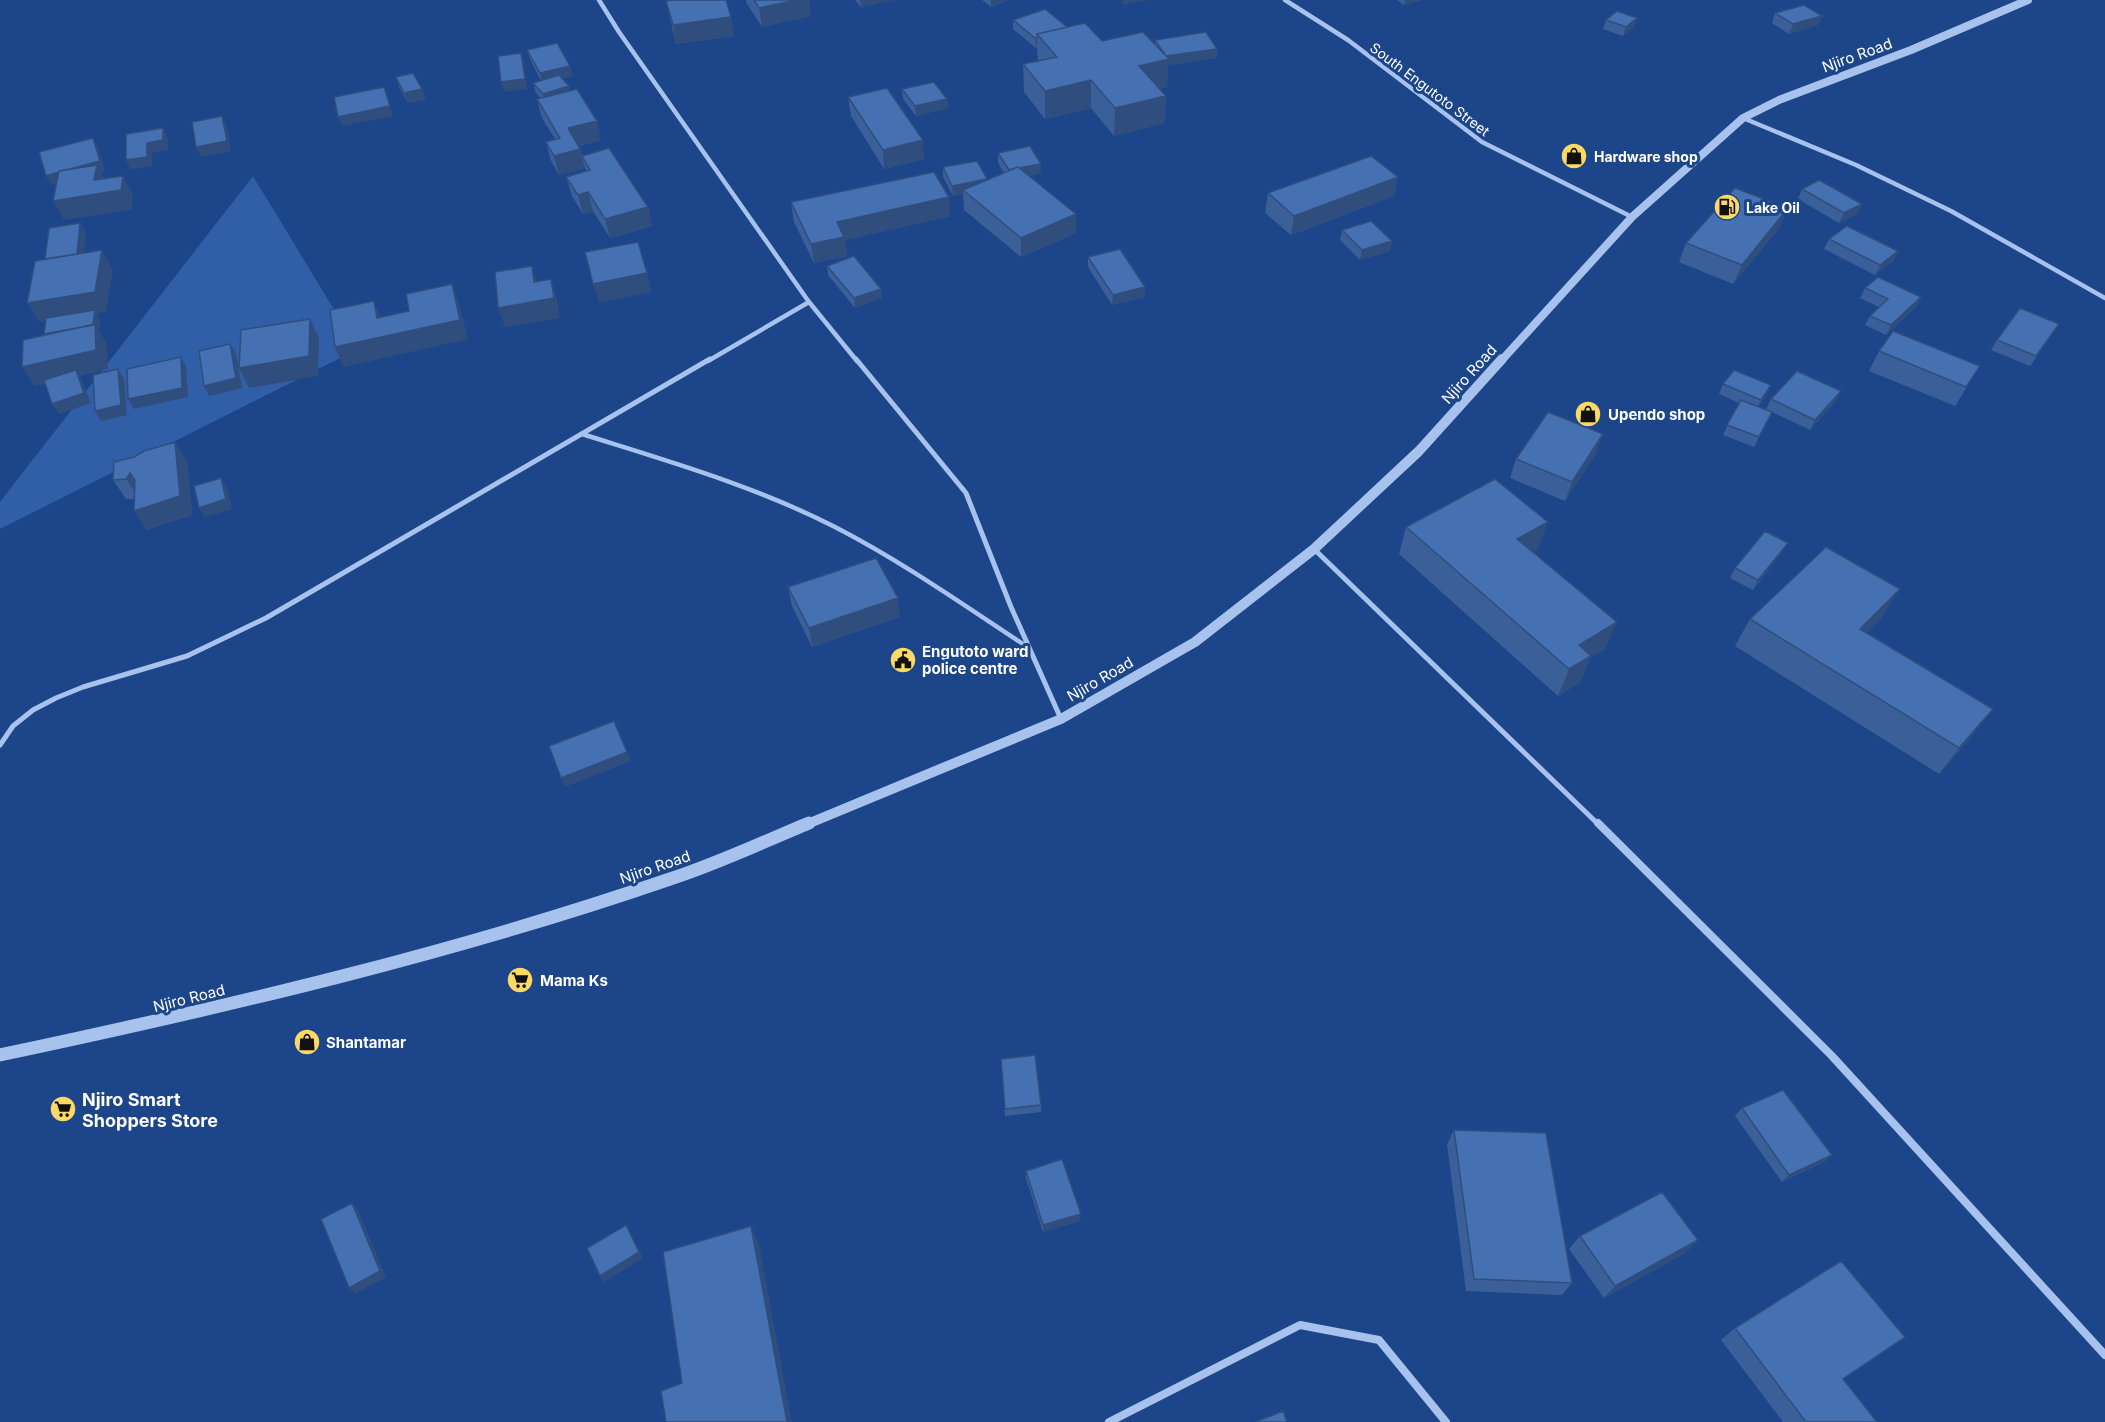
<svg xmlns="http://www.w3.org/2000/svg" width="2105" height="1422" font-family="Inter,sans-serif">
  <style>
    .green { fill: #305fa7 }
    .lines { fill: none; stroke-linecap: round; stroke-linejoin: round }
    .service { stroke: #a7c2ec; stroke-width: 4.5 }
    .minor-far2 { stroke: #a7c2ec; stroke-width: 4.5 }
    .minor-far1 { stroke: #a7c2ec; stroke-width: 5 }
    .minor { stroke: #a7c2ec; stroke-width: 8 }
    .tertiary-far2 { stroke: #a7c2ec; stroke-width: 8 }
    .tertiary-far1 { stroke: #a7c2ec; stroke-width: 10 }
    .tertiary { stroke: #a7c2ec; stroke-width: 13 }
    .wall { fill: #3b6099 }
    .shaded-wall { fill: #304e7d }
    .building { fill: #4570b2; stroke: #304e7d; stroke-width: 1.5 }
    .labels { text-anchor: middle; dominant-baseline: central; stroke-width: 6; stroke-linejoin: round; paint-order: stroke }
    .far-street-label { font-size: 14px; fill: #fff; stroke: #1c4689 }
    .far-poi-label { font-size: 14px; font-weight: bold; fill: #fff; stroke: #1c4689; text-anchor: start }
    .street-label { font-size: 15px; fill: #fff; stroke: #1c4689 }
    .poi-label { font-size: 15px; font-weight: bold; fill: #fff; stroke: #1c4689; text-anchor: start }
    .near-poi-label { font-size: 18px; font-weight: bold; fill: #fff; stroke: #1c4689; text-anchor: start }
  </style>
  <rect width="100%" height="100%" fill="#1c4689"/>
  <path class="green" d="M253,176L358,349L0,529V502Z"/>
  <g class="lines">
    <path class="service" d="M582,434C668,461 755,486 835,527C903,562 965,606 1029,648"/>
    <path class="minor-far2" d="M599,0L619,32L809,302L857,361
      M1285,0L1348,40L1482,142L1632,217
      M1743,118L1856,165L1951,211L2105,298
      M708,361L809,302"/>
    <path class="minor-far1" d="M856,359L966,493L1011,607L1061,719
      M1314,549L1599,825
      M0,745L13,726L33,710L56,698L83,687L187,656L266,618L710,359"/>
    <path class="minor" d="M1598,823L1832,1056L2105,1355
      M1109,1422L1300,1325L1379,1340L1446,1422"/>
    <path class="tertiary-far2" d="M1501,361L1632,217L1743,118L1779,100L1911,50L2028,0"/>
    <path class="tertiary-far1" d="M805,825L1061,719L1195,642L1314,549L1419,451L1502,359"/>
    <path class="tertiary" d="M0,1055C226,1007 452,954 670,879C717,864 763,842 809,823"/>
  </g>
  <path class="wall" d="M746,0H809L811,16L762,27L747,4Z
    M855,0H893L861,7Z
    M982,0H1009L991,7Z
    M1397,0H1422L1404,5Z
    M666,1L731,17L734,36L676,44Z
    M1775,13L1822,16L1818,25L1789,34L1772,23Z
    M1013,20L1066,27L1102,41L1155,44V40L1217,49L1216,58L1168,65L1167,87L1160,89L1166,96L1164,123L1114,136L1091,108L1045,119L1024,92L1023,64L1038,61L1037,47L1036,48L1013,29Z
    M1606,20L1634,27L1623,36L1603,29Z
    M527,50L573,76L562,78L601,140L579,146L582,156L648,207L652,226L610,238L593,211L583,214L572,196L566,177L586,171L585,168L559,175L551,161L546,142L555,139L542,118L537,99L541,98L536,93L533,83L541,81L530,59Z
    M396,77L426,99L408,103L399,87Z
    M902,89L947,99L948,108L916,116L903,99Z
    M848,97L924,159L884,169L851,116Z
    M998,153L1041,164V173L1029,176L1076,233L1021,257L964,210L963,194L953,196L943,177V167L987,180L1004,173L998,163Z
    M1398,177L1394,196L1291,235L1265,213L1268,193Z
    M1802,189L1862,204L1857,214L1839,223L1798,199Z
    M791,202L950,216L845,240L847,256L814,263L794,222Z
    M1780,227L1733,284L1679,262L1686,243Z
    M1342,230L1392,241L1390,251L1360,260L1340,240Z
    M1829,239L1898,251L1893,261L1875,275L1824,249Z
    M1088,257L1145,297L1112,305L1088,267Z
    M827,266L881,289L882,298L855,308L828,275Z
    M1865,288L1921,297L1916,307L1886,335L1865,325L1870,316L1879,307L1860,298Z
    M2053,333L2030,366L1991,350L1997,340Z
    M1879,351L1980,366L1955,406L1869,371Z
    M1723,384L1767,395L1758,407L1772,412L1766,409L1771,399L1836,401L1810,430L1772,412L1754,447L1723,435L1739,403L1719,394Z
    M1596,453L1565,501L1510,478L1516,459Z
    M187,461L192,515L146,530L134,499H126L113,480Z
    M1406,527L1538,549L1533,552L1605,649L1590,658L1580,682L1558,696L1399,554Z
    M1782,552L1753,590L1730,578L1735,568Z
    M788,587L900,617L812,647L792,606Z
    M1882,617L1866,633L1972,736L1939,774L1735,646L1750,619Z
    M1001,1059L1041,1105V1112L1005,1116Z
    M1742,1108L1832,1155L1824,1162L1782,1182L1735,1116Z
    M1454,1130L1572,1283L1562,1295L1466,1291L1447,1144Z
    M1026,1171L1080,1221L1043,1232L1026,1178Z
    M1580,1236L1698,1240L1685,1253L1604,1298L1569,1249Z
    M1735,1328L1843,1379L1877,1422H1783L1721,1340Z"/>
  <path class="shaded-wall" d="M797,0H809L811,16L762,27L759,8Z
    M860,0H893L861,7Z
    M991,0H1009L991,7Z
    M1123,0H1150L1122,5Z
    M1405,0H1422L1404,5Z
    M1822,16L1818,25L1789,34L1793,24Z
    M731,17L734,36L676,44L673,25Z
    M1637,18L1634,27L1623,36L1626,27Z
    M1035,38H1037V47L1036,48Z
    M1217,49L1216,58L1168,65L1167,87L1138,94L1139,66L1166,56Z
    M521,53L524,62L527,89L504,92L501,82Z
    M570,66L573,76L542,83L540,73Z
    M1091,80V108L1045,119V91Z
    M569,86L572,95L546,104L543,94Z
    M384,87L393,116L342,126L338,117Z
    M422,89L426,99L408,103L404,93Z
    M1166,96L1164,123L1114,136L1115,108Z
    M947,99L948,108L916,116L915,106Z
    M222,116L227,126L231,151L201,157L196,147Z
    M597,121L601,140L573,147L568,128Z
    M163,128L168,138V150L152,153V166L131,170L126,160Z
    M93,138L98,148L105,171L101,172L107,184L123,176L133,195L131,210L64,220L53,201L94,180L96,173L52,185L46,176Z
    M923,140L924,159L884,169L883,150Z
    M580,149L585,168L559,175L554,156Z
    M1041,164V173L1009,180V170Z
    M1398,177L1394,196L1291,235L1294,216Z
    M987,179V189L963,190V194L953,196L952,186Z
    M588,192L593,211L583,214L578,195Z
    M949,197L950,216L845,240L847,256L814,263L811,244L837,222Z
    M1862,204L1857,214L1839,223L1844,213Z
    M648,207L652,226L610,238L605,219Z
    M1788,208L1780,227L1733,284L1742,265Z
    M1076,214V233L1021,257V238Z
    M80,223L86,232L82,268L51,273Z
    M1392,241L1390,251L1360,260L1362,250Z
    M102,250L113,270L106,312L97,313L101,320L99,331L107,344L108,369L80,376L91,403L59,414L52,404L78,376L35,386L22,367L50,344L44,334L94,314L39,322L27,303Z
    M1898,251L1893,261L1875,275L1880,265Z
    M532,266L538,285L551,279L557,298L560,318L505,327L498,308L534,282Z
    M647,273L652,292L599,303L593,284Z
    M452,284L459,303L468,339L344,367L335,347L377,318L374,301L382,320L385,336Z
    M1145,287V297L1112,305L1113,295Z
    M881,289L882,298L855,308L854,298Z
    M1921,297L1916,307L1886,335L1891,325Z
    M310,319L319,338L318,376L249,388L239,368Z
    M230,344L236,353L242,388L209,396L204,386Z
    M181,357L186,367L188,397L134,409L128,399Z
    M118,369L124,379L127,415L101,421L95,411Z
    M1771,385L1767,395L1756,410L1761,400Z
    M1841,391L1836,401L1810,430L1815,420Z
    M1603,434L1596,453L1565,501L1572,482Z
    M175,442L187,461L192,515L146,530L134,511Z
    M130,473L142,492L139,498L126,479Z
    M221,478L227,487L232,509L205,517L199,508Z
    M1548,522L1538,549L1508,566L1517,539Z
    M1788,543L1782,552L1753,590L1758,580Z
    M1900,589L1882,617L1843,656L1860,629Z
    M898,598L900,617L812,647L809,628Z
    M1617,622L1605,649L1590,658L1580,682L1558,696L1579,645Z
    M1993,709L1972,736L1939,774L1959,748Z
    M627,752L631,761L565,787L561,778Z
    M1832,1155L1824,1162L1782,1182L1789,1175Z
    M352,1203L358,1210L386,1277L356,1294L349,1288Z
    M1081,1214L1080,1221L1043,1232V1225Z
    M626,1225L643,1258L604,1282L600,1276Z
    M751,1226L759,1244L792,1422H787Z
    M1698,1240L1685,1253L1604,1298L1615,1286Z"/>
  <path class="building" d="M673,0H726L731,17L673,25L666,1Z
    M754,0H797L759,8Z
    M1804,5L1822,16L1793,24L1775,13Z
    M1045,9L1067,27L1037,34V38H1035L1013,20Z
    M1617,11L1637,18L1626,27L1606,20Z
    M1085,23L1102,41L1143,32L1169,59L1139,66L1166,96L1115,108L1091,80L1045,91L1023,64L1057,57L1037,34Z
    M1206,32L1217,49L1166,56L1155,40Z
    M557,43L570,66L540,73L527,50Z
    M521,53L525,79L501,82L498,56Z
    M413,73L422,89L404,93L396,77Z
    M559,75L569,86L543,94L533,83Z
    M934,82L947,99L915,106L902,89Z
    M384,87L390,106L338,117L334,97Z
    M887,88L923,140L883,150L848,97Z
    M577,89L597,121L568,128L580,149L554,156L546,142L560,138L537,99Z
    M222,116L227,141L196,147L192,122Z
    M163,128V140L147,143V157L126,160V134Z
    M93,138L100,161L70,169L59,171V172L46,176L39,152Z
    M1030,146L1041,164L1019,168L1018,167L1009,170L998,153Z
    M609,148L648,207L605,219L588,192L578,195L566,177L590,170L582,156Z
    M1371,156L1398,177L1294,216L1268,193Z
    M977,161L987,179L952,186L943,167Z
    M97,165L94,180L123,176L121,190L53,201L59,171Z
    M1018,167L1076,214L1021,238L963,190Z
    M934,172L949,197L837,222L844,237L811,244L791,202Z
    M1819,180L1862,204L1844,213L1802,189Z
    M1735,188L1788,208L1742,265L1686,243Z
    M1371,221L1392,241L1362,250L1342,230Z
    M80,223L77,254L45,259L49,228Z
    M1847,226L1898,251L1880,265L1829,239Z
    M638,242L647,273L593,284L585,252Z
    M1120,249L1145,287L1113,295L1088,257Z
    M102,250L95,292L27,303L35,261Z
    M854,256L881,289L854,298L827,266Z
    M532,266L534,282L551,279L554,298L498,308L495,272Z
    M1878,277L1921,297L1891,325L1870,316L1888,299L1865,288Z
    M452,284L460,320L335,347L330,310L374,301L377,318L409,311L406,294Z
    M2020,308L2059,324L2036,356L1997,340Z
    M95,310L93,325L44,334L46,318Z
    M310,319L309,356L239,368L241,330Z
    M95,324L96,350L22,367L23,340Z
    M1893,331L1980,366L1966,387L1879,351Z
    M230,344L236,378L204,386L199,351Z
    M181,357L182,388L128,399L127,369Z
    M118,369L121,405L95,411L93,375Z
    M76,370L84,393L52,404L44,380Z
    M1734,370L1771,385L1761,400L1723,384Z
    M1797,371L1841,391L1815,420L1771,399Z
    M1741,400L1772,412L1759,437L1727,425Z
    M1548,412L1603,434L1572,482L1516,459Z
    M175,442L180,496L134,511L135,480L130,473L126,479L113,480L114,462L134,457L144,451Z
    M221,478L226,499L199,508L194,486Z
    M1495,479L1548,522L1517,539L1617,622L1579,645L1591,656L1569,669L1406,527Z
    M1765,531L1788,543L1758,580L1735,568Z
    M1826,547L1900,589L1860,629L1993,709L1959,748L1750,619Z
    M876,558L898,598L809,628L788,587Z
    M614,721L627,752L561,778L549,746Z
    M1035,1055L1041,1105L1005,1109L1001,1059Z
    M1783,1090L1832,1155L1789,1175L1742,1108Z
    M1454,1130L1546,1133L1572,1283L1474,1279Z
    M1062,1159L1081,1214L1043,1225L1026,1171Z
    M1662,1192L1698,1240L1615,1286L1580,1236Z
    M352,1203L380,1271L349,1288L321,1219Z
    M626,1225L639,1252L600,1276L587,1248Z
    M751,1226L787,1422H666L661,1391L682,1383L663,1252Z
    M1841,1261L1905,1337L1843,1379L1877,1422H1806L1735,1328Z
    M1283,1411L1287,1422H1255Z"/>
  <defs>
    <symbol id="shop-disc" viewBox="-11 -11 22 22"><circle r="9.5" fill="#fcd964" stroke="#1c4689"/><path d="M-5-2.5h2.3a2.7 3.5 0 0 1 5.4 0H5L5.5 6h-11ZM-1.5-2.5h3a1.5 2.3 0 0 0-3 0Z" fill="#111"/></symbol>
    <symbol id="fuel-disc" viewBox="-11 -11 22 22"><circle r="9.5" fill="#fcd964" stroke="#1c4689"/><path d="M-5.5-6h7V0h2V4h1.3V-2.5L3-4.5l.8-.8L6-3V5H2.5V1h-1V6h-7ZM-4.2-4.7v3.2H.2V-4.7Z" fill="#111"/></symbol>
    <symbol id="civic-disc" viewBox="-11 -11 22 22"><circle r="9.5" fill="#fcd964" stroke="#1c4689"/><path d="M-.6-6.5H3V-4.5H.6V-3L4-1V1h2V6H-6V1h2V-1L-.6-3ZM-1.2 2.5V6h2.4V2.5Z" fill="#111"/></symbol>
    <symbol id="supermarket-disc" viewBox="-11 -11 22 22"><circle r="9.5" fill="#fcd964" stroke="#1c4689"/><path d="M-6-5.5h2.5l.6 2H6L4.5 2H-2.5L-4.4-4H-6ZM-1.5 3.2a1.3 1.3 0 1 0 .1 0ZM3 3.2a1.3 1.3 0 1 0 .1 0Z" fill="#111"/></symbol>
  </defs>
  <g fill-rule="evenodd">
    <use href="#shop-disc" x="1559" y="141" width="30" height="30"/>
    <use href="#fuel-disc" x="1712" y="192" width="30" height="30"/>
    <use href="#shop-disc" x="1573" y="399" width="30" height="30"/>
    <use href="#civic-disc" x="888" y="645" width="30" height="30"/>
    <use href="#supermarket-disc" x="505" y="965" width="30" height="30"/>
    <use href="#shop-disc" x="292" y="1027" width="30" height="30"/>
    <use href="#supermarket-disc" x="48" y="1094" width="30" height="30"/>
  </g>
  <g class="labels">
    <g class="far-street-label">
      <text transform="translate(1430 89) rotate(37)">South Engutoto Street</text>
    </g>
    <g class="far-poi-label">
      <text x="1594" y="156">Hardware shop</text>
      <text x="1746" y="207">Lake Oil</text>
    </g>
    <g class="street-label">
      <text transform="translate(1857 55) rotate(-20)">Njiro Road</text>
      <text transform="translate(1469 374) rotate(-48)">Njiro Road</text>
      <text transform="translate(1100 679) rotate(-30)">Njiro Road</text>
      <text transform="translate(655 867) rotate(-19)">Njiro Road</text>
      <text transform="translate(189 998) rotate(-14)">Njiro Road</text>
    </g>
    <g class="poi-label">
      <text x="1608" y="414">Upendo shop</text>
      <text x="922" y="651">Engutoto ward<tspan x="922" dy="17">police centre</tspan></text>
      <text x="540" y="980">Mama Ks</text>
      <text x="326" y="1042">Shantamar</text>
    </g>
    <g class="near-poi-label">
      <text x="82" y="1099">Njiro Smart<tspan x="82" dy="21">Shoppers Store</tspan></text>
    </g>
  </g>
</svg>
